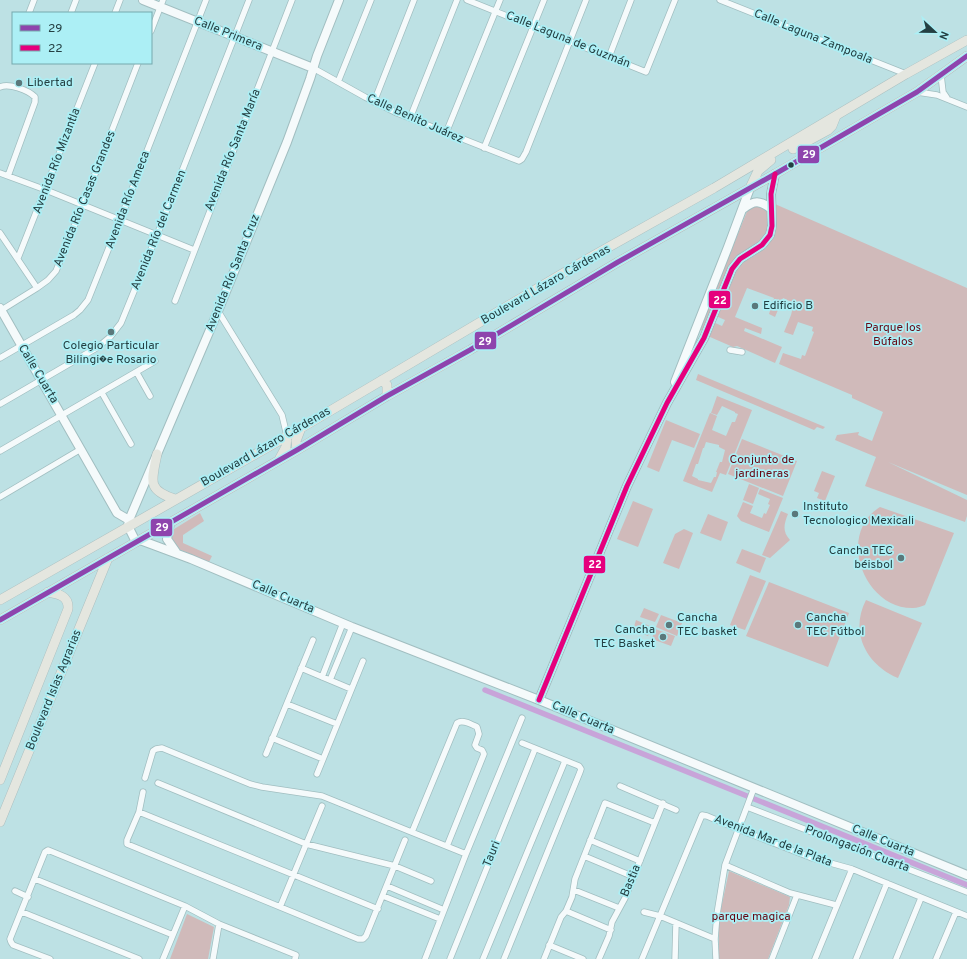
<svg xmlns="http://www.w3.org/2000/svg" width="967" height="959" font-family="Overpass,sans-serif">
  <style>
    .green { fill: #d0baba; fill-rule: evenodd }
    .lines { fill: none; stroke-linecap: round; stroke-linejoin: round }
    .canal { stroke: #c8a4d9; stroke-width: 5.5 }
    .street-casing { stroke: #a1bec0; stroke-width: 7 }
    .secondary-casing { stroke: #a1bec0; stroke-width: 10 }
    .primary-casing { stroke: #acc0c1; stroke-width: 10 }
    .street { stroke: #f5fafb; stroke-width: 5.5 }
    .secondary { stroke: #f5fafb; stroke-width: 8 }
    .primary { stroke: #e4e6df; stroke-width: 9 }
    .bus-1-casing { stroke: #aceff5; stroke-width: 8 }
    .bus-2-casing { stroke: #aceff5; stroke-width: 8 }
    .bus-1 { stroke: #8e44ad; stroke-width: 5 }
    .bus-2 { stroke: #e5007d; stroke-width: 5 }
    .poi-dot { fill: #5a787b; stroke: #aceff5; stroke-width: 1.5 }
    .bus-dot { fill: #243f42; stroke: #aceff5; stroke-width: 1.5 }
    .labels { text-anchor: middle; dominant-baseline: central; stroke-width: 3.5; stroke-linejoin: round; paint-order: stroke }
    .street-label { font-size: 12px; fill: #243f42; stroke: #aceff5 }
    .poi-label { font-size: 12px; fill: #243f42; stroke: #aceff5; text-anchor: start }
    .park-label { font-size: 12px; fill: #670814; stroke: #aceff5 }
    .line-badge { stroke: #aceff5; stroke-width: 1.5 }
    .badge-label { font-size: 11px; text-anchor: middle; font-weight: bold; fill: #fff }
  </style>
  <rect width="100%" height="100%" fill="#bde1e4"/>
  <path class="green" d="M775,204L967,288V495L888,462L967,500V516L965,522L865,486L876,457L835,440L837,435L859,432L858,435L872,441L883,412L852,398V395L779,364L783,353L801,359L802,355L805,356L814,332L812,331L813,327L798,322L793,335L784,332L791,315L794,303L783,298L775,317L769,314L774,298L747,288L735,317L762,328L761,334L745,328L744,331L782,347L775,363L737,346L733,347L710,337L709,335L713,322L722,326L725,320L716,316C722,303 729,278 738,268C742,262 749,259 755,255C779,239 776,230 775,204Z
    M755,205L763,207L771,212L768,233L760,243L742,254L704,330H699L748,209Z
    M698,374L825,427L823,429L817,427L814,430L696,380Z
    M717,396L752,410L726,475L720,473L712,492L683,481L710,413L717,416L712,430L726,436L732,422H735L738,414L735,413V412L722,406L717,415L711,413ZM706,442L719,445V447L725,450L722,462H720L716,472H717L716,477H714L711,483L698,480V479L692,476L696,464H698L703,448H704Z
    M666,420L700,434L694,448L672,440L659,472L647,467Z
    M742,439L797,461L783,496L728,474Z
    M822,471L835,476L825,501L817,498L819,493L814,491Z
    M749,484L759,488L753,504L743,500Z
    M760,489L783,498L769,532L741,521L737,516L743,502L753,506L750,513L762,518L764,513L766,514L770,505L768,504L770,499L758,494Z
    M633,501L653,509L638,547L617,539Z
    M880,507L954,533L925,605C922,606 917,608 913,608C864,609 836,534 880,507Z
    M781,511L788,514C784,524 782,531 790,540L770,558L762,555Z
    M200,513L204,521L183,535V543L212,556L209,562L176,548L170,539L171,531Z
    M708,514L728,522L721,541L700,533Z
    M684,529L693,533L679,569L663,563L675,534Z
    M742,549L766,558L760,573L736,563Z
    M750,575L766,581L745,630L730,625Z
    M769,582L849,613L828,667L746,636Z
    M866,600L922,623L898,678C867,665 849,633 866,600Z
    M644,608L659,614L655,622L640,617Z
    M661,615L682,623L677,636L656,627Z
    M636,620L652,627L648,636L633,630Z
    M655,629L675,636L671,646L652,639Z
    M729,871L790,897L789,905L768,959H719V918Z
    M187,914L214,927L208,959H170Z"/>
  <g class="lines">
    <path class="canal" d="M485,690L967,885"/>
    <defs>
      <path id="street" d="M467,0L646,72L675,0
        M720,0L906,74
        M29,13L34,0
        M71,13L76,0
        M115,13L120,0
        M151,31L163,0
        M609,57L631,0
        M313,68L365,97L397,113L519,161L522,159L526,152L586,0
        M941,75L943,92L947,98
        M338,82L371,0
        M0,87C9,83 28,90 35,97V102L8,176
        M917,92L937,95L967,107
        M374,102L414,0
        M410,118L457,0
        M446,133L500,0
        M484,148L544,0
        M0,173L46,190L194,250
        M0,233L37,288
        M18,258L95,63
        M175,301L292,0
        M0,311L37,288L48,280L56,271L83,205L138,63
        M218,311L282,415L287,436
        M730,350L742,352
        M0,358L74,315L80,310L88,300L120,220L206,0
        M137,373L150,396
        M102,393L131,444
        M0,404L98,347L110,337L121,323L157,235L249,0
        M0,451L155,361
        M0,497L81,449
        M301,668L351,689
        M322,677L343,623
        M330,680L352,627
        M287,704L337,724
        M272,738L323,759
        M266,754L313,640
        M317,774L363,661
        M145,778L153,751L156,749L162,748L250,784L262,787L322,796L466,854
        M158,783L306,844L395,866L431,881
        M620,786L676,810
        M143,792L139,812L127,840V844L358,939H363L366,936L405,840
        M747,807L967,892
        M139,812L378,909
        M412,832L457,723C463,719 471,724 477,727L479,734L475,745L477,748L482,750L484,754L447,846
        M590,840L640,861
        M584,856L634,877
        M725,865L790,893L836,905
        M35,879L173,935
        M387,886L444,910
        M574,890L619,908
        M15,891L28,897
        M383,896L440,919
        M280,907L322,806
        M566,911L611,930
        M22,912L139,959
        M644,912L660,916L715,939
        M549,945L583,959
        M50,959L13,945L11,942L10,939L45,852L48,850L185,906L219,924L296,955L295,959
        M163,959L185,906
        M213,959L219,924
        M425,959L466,854L522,718
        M450,959L535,749
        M483,959L565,761
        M504,959L580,772L581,769L579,766L522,743
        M544,959L561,917L566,911L572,897L575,879L605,803L655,823
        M599,959L609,936L612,922L625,898L663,803
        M642,959L702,815L707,816L738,829L812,858L852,869L967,916
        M675,959L676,923
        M716,959L715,939L717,914L725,865L754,788
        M772,959L797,895
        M815,959L852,869
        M856,959L887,883
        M896,959L921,898
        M936,959L956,912"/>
      <path id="secondary" d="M143,0L313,68
        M743,209C754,200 760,200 771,209
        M0,308L117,513L129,520
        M675,382L728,247L750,188
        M170,523L167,539L176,552
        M140,540L191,559L352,627L539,700L967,875
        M136,542L128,526L129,520L218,311L287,142L310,79L317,56L339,0
        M539,700L627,486L667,403L704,338L732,269L740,259L762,245L770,235L772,226L771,194L775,174"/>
      <path id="primary" d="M793,149L828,130L832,126L836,116
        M750,188L758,171L771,160
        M382,380L387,385V396
        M297,450L296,441L301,428
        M157,454C152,480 146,490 175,499
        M280,458L286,447L287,436
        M0,600L296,431L582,262L714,188L906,74L967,40
        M0,620L297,450L387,396L470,350L618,262L775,174L917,92L967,56
        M0,780L68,609C69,596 59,594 48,592
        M0,822L108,558"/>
    </defs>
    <use href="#street" class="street-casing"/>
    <use href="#secondary" class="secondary-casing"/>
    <use href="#primary" class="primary-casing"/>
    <use href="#street" class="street"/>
    <use href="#secondary" class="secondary"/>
    <use href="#primary" class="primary"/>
    <defs>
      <path id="bus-1" d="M0,620L297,450L387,396L470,350L618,262L775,174L917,92L967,56"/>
      <path id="bus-2" d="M539,700L627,486L667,403L704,338L732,269L740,259L762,245L770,235L772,226L771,194L775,174"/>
    </defs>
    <use href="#bus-1" class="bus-1-casing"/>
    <use href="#bus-2" class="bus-2-casing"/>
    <use href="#bus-1" class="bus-1"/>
    <use href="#bus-2" class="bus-2"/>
  </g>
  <g class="poi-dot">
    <circle cx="19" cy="83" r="4"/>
    <circle cx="755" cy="306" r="4"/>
    <circle cx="111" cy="332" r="4"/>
    <circle cx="795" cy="514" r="4"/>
    <circle cx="901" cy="558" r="4"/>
    <circle cx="669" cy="625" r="4"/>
    <circle cx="798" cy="625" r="4"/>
    <circle cx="663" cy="637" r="4"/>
  </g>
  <circle class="bus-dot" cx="791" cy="165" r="3.5"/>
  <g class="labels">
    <g class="street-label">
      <text transform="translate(228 34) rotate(22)">Calle Primera</text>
      <text transform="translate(813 37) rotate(22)">Calle Laguna Zampoala</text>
      <text transform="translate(568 40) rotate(22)">Calle Laguna de Guzmán</text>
      <text transform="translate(415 119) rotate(24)">Calle Benito Juárez</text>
      <text transform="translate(233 150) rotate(-68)">Avenida Río Santa María</text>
      <text transform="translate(57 161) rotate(-69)">Avenida Río Mizantla</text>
      <text transform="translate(85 199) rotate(-68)">Avenida Río Casas Grandes</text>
      <text transform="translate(128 200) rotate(-69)">Avenida Río Ameca</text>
      <text transform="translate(159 230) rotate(-68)">Avenida Río del Carmen</text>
      <text transform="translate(233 273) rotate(-68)">Avenida Río Santa Cruz</text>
      <text transform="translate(546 285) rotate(-30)">Boulevard Lázaro Cárdenas</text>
      <text transform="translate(38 374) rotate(59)">Calle Cuarta</text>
      <text transform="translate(266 447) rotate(-30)">Boulevard Lázaro Cárdenas</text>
      <text transform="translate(283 597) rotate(23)">Calle Cuarta</text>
      <text transform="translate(54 690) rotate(-68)">Boulevard Islas Agrarias</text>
      <text transform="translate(583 718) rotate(23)">Calle Cuarta</text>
      <text transform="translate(773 841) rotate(21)">Avenida Mar de la Plata</text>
      <text transform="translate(883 841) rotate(22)">Calle Cuarta</text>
      <text transform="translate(857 849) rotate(21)">Prolongación Cuarta</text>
      <text transform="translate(492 854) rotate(-68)">Tauri</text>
      <text transform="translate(631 881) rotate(-67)">Bastia</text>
    </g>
    <g class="poi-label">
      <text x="27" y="83">Libertad</text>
      <text x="763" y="306">Edificio B</text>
      <text x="111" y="346" text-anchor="middle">Colegio Particular<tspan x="111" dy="14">Bilingi�e Rosario</tspan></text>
      <text x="803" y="507">Instituto<tspan x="803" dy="14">Tecnologico Mexicali</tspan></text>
      <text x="893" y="551" text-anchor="end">Cancha TEC<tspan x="893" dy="14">béisbol</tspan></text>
      <text x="677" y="618">Cancha<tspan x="677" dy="14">TEC basket</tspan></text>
      <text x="806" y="618">Cancha<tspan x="806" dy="14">TEC Fútbol</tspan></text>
      <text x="655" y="630" text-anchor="end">Cancha<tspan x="655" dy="14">TEC Basket</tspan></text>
    </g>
    <g class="park-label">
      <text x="893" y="328">Parque los<tspan x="893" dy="14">Búfalos</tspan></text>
      <text x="762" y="460">Conjunto de<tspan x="762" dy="14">jardineras</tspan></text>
      <text x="751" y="917">parque magica</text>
    </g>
  </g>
  <g class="line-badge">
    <rect x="797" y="145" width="23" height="19" rx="4" fill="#8e44ad"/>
    <rect x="708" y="290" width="23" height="19" rx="4" fill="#e5007d"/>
    <rect x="474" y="331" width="23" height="19" rx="4" fill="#8e44ad"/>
    <rect x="150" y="518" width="23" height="19" rx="4" fill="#8e44ad"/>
    <rect x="583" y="555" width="23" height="19" rx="4" fill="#e5007d"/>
  </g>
  <g class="badge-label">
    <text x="809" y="158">29</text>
    <text x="720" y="304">22</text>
    <text x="485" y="345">29</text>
    <text x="162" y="531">29</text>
    <text x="595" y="568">22</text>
  </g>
  <rect x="12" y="12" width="140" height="52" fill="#aceff5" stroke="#76a9ad"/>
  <rect x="20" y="25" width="20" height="6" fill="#8e44ad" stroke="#76a9ad"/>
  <text x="48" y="32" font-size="12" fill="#243f42">29</text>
  <rect x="20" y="45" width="20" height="6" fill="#e5007d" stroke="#76a9ad"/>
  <text x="48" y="52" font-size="12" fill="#243f42">22</text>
  <g transform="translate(935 32) rotate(112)" stroke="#aceff5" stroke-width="3" paint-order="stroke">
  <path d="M0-3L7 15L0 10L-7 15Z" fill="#243f42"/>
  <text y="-6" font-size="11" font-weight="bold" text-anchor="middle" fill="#243f42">N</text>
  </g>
</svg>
